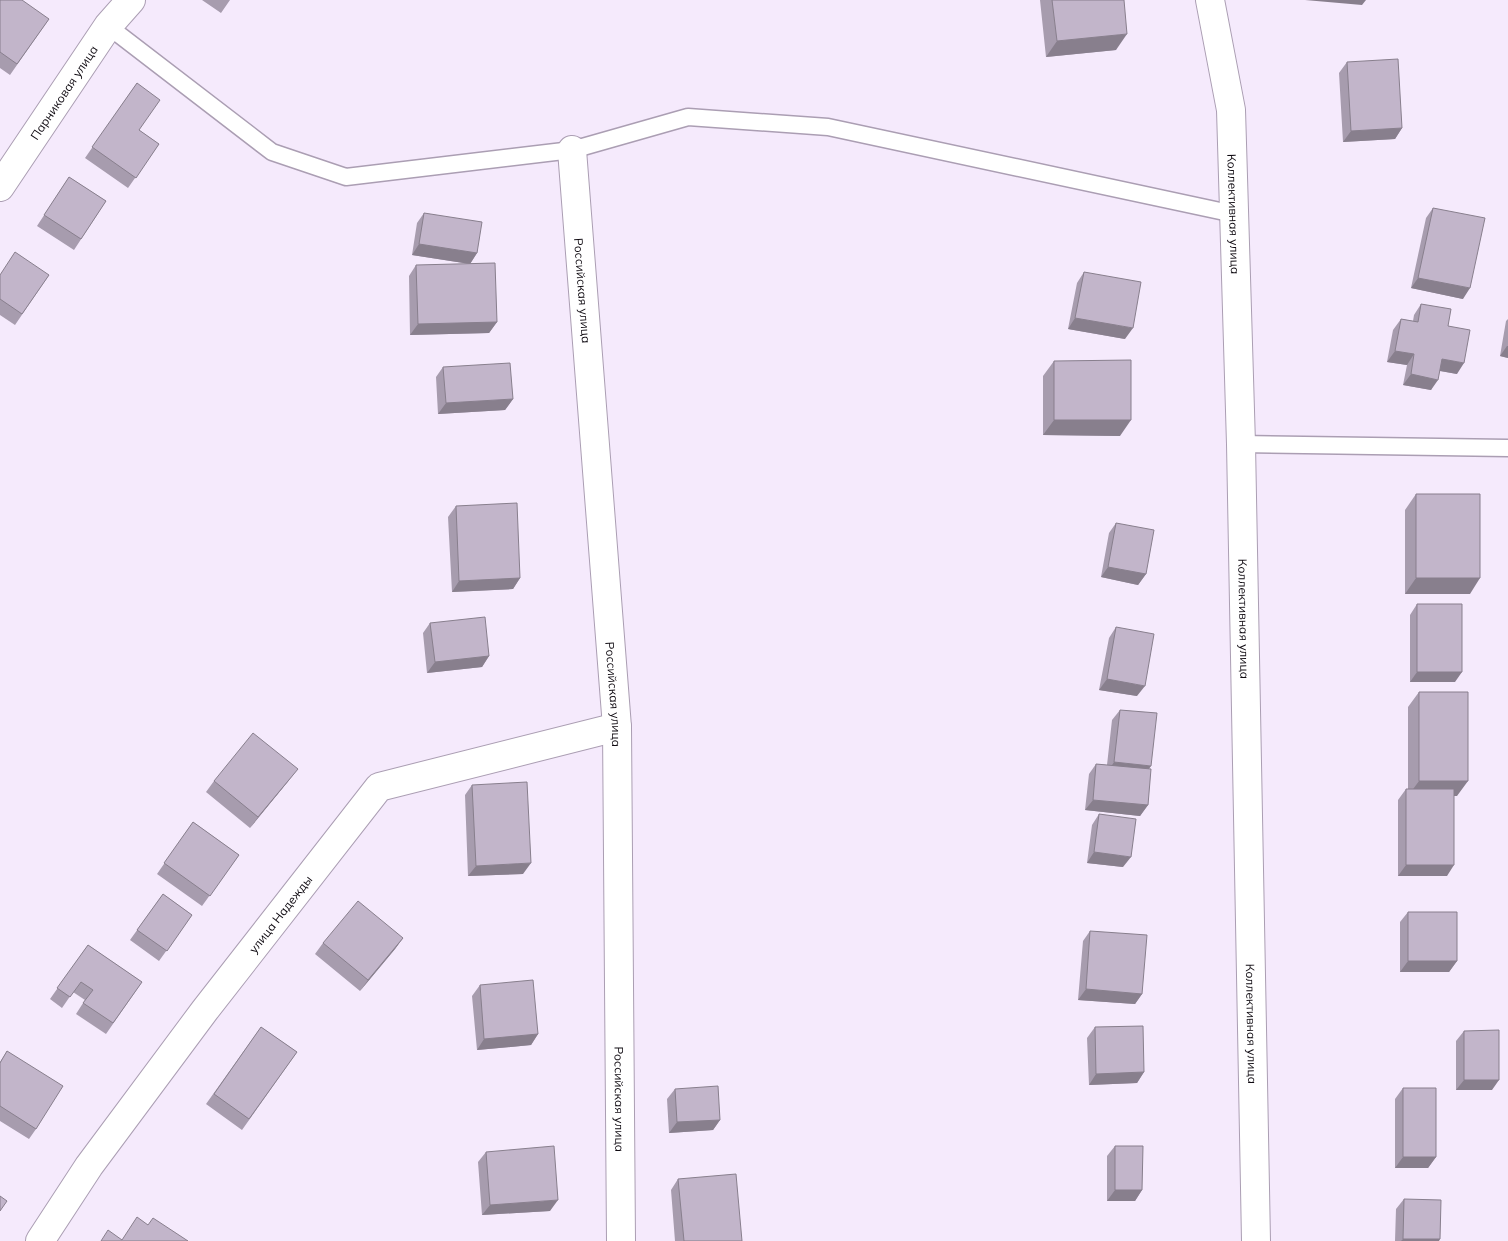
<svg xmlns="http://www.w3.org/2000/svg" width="1508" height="1241" font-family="Mulish,sans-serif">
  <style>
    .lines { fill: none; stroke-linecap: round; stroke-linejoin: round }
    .service-casing { stroke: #ab9eb3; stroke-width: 19 }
    .minor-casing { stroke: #ab9eb3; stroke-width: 30 }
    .service { stroke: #fff; stroke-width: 16 }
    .minor { stroke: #fff; stroke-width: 28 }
    .wall { fill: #a79cae }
    .shaded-wall { fill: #887f8d }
    .building { fill: #c2b5ca; stroke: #887f8d }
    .labels { text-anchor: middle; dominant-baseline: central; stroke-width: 5; stroke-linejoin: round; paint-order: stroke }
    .street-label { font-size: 12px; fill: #0e0910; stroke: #fff }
  </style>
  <rect width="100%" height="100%" fill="#f5eafc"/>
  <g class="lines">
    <defs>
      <path id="service" d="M108,26L272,152L346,177L572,150L688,117L828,127L1234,214
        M1241,444L1508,448"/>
      <g id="minor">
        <path id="s1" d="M1210,0L1231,110L1241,444L1256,1241"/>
        <path id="s2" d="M572,150L617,727L621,1241"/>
        <path id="s3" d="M0,187L108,26L131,0"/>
        <path id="s4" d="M40,1241L89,1166L205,1010L379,787L617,727"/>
      </g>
    </defs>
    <use href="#service" class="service-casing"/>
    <use href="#minor" class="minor-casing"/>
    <use href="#service" class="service"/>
    <use href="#minor" class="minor"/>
  </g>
  <path class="wall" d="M0,0L49,19L10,75L0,68Z
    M202,0H230L221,13Z
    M1040,0H1124L1116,50L1046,57Z
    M1347,62L1402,128L1395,139L1343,142L1339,73Z
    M137,83L139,130L159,144L128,188L85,158Z
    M69,177L106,201L74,250L37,226Z
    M1433,208L1463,299L1411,288L1426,218Z
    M424,213L477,253L470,264L412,255L417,223Z
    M416,265L497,322L489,333L410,335L409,276Z
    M1084,272L1125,339L1068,329L1077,283Z
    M0,275H49L15,325L0,315Z
    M1421,304L1448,326L1457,374L1440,371L1431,390L1403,385L1407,365L1387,362L1393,330L1401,319L1413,321L1414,315Z
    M1508,319V358L1500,356L1506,321Z
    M1054,361L1120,436L1043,435V376Z
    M443,367L513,399L505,410L438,414L436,377Z
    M1416,494L1470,594H1405V510Z
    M456,506L520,578L513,589L452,592L448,517Z
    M1116,523L1146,574L1138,585L1101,577L1109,533Z
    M1417,604L1455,682H1410V615Z
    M430,623L489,656L482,667L427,673L423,633Z
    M1116,627L1137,696L1099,690L1109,638Z
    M1419,692L1457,796H1454L1447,876H1398V800L1406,789H1408V707Z
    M1120,710L1149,769L1148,805L1140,816L1085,810L1089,774L1096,764L1107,765L1112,720Z
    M290,779L250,828L206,792L214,781Z
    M472,785L523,874L468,876L465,795Z
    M1099,814L1123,867L1087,863L1092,825Z
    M193,822L239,855L202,906L157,874Z
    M163,894L192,915L159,961L130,940Z
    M1408,912L1457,961L1449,972H1400V922Z
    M1090,931L1142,994L1135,1004L1078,1000L1083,941Z
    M403,938L395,949L360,991L315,954L323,943Z
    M88,945L142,982L106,1034L76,1014L85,1000L73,992L62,1008L50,999Z
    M480,985L538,1034L531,1045L477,1050L472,996Z
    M261,1027L297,1052L242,1130L206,1104Z
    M1095,1027L1144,1072L1137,1083L1089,1085L1087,1038Z
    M1464,1031L1492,1090H1456V1041Z
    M7,1051L36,1129L29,1139L0,1121V1062Z
    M1403,1088L1436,1157L1428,1168H1395V1099Z
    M675,1089L720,1120L713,1130L669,1133L667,1099Z
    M1115,1146L1142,1190L1135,1201H1107V1156Z
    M486,1152L550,1211L482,1215L478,1162Z
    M678,1179L742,1241H675L671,1190Z
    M1404,1199L1439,1241H1395L1396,1209Z"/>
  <path class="shaded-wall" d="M1305,0H1366L1362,5Z
    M1127,34L1116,50L1046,57L1057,41Z
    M1402,128L1395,139L1343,142L1351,131Z
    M419,244L477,253L470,264L412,255Z
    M1418,278L1470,288L1463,299L1411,288Z
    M1075,318L1133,328L1125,339L1068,329Z
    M497,322L489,333L410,335L418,324Z
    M1507,346H1508V358L1500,356Z
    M1395,351L1414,354L1407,365L1387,362Z
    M1442,359L1464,363L1457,374L1435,370Z
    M1411,374L1438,380L1431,390L1403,385Z
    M513,399L505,410L438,414L446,403Z
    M1054,420H1131L1120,436L1043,435Z
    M1108,567L1146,574L1138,585L1101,577Z
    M520,578L513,589L452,592L459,581Z
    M1416,578H1480L1470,594H1405Z
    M489,656L482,667L427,673L435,662Z
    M1417,672H1462L1455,682H1410Z
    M1107,679L1145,686L1137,696L1099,690Z
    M1114,762L1151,766L1144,776L1107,773Z
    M298,769L290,779L250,828L258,817Z
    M1419,781H1468L1457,796H1408Z
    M1093,800L1148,805L1140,816L1085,810Z
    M1094,852L1131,857L1123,867L1087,863Z
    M531,863L523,874L468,876L476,866Z
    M1406,865H1454L1447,876H1398Z
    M403,938L395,949L360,991L368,980Z
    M1408,961H1457L1449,972H1400Z
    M1086,989L1142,994L1135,1004L1078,1000Z
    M538,1034L531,1045L477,1050L484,1039Z
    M1144,1072L1137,1083L1089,1085L1096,1074Z
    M1464,1080H1499L1492,1090H1456Z
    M720,1120L713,1130L669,1133L677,1122Z
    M1403,1157H1436L1428,1168H1395Z
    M1115,1190H1142L1135,1201H1107Z
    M558,1200L550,1211L482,1215L490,1205Z
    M1403,1239H1440L1439,1241H1401Z"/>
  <path class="building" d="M0,0H22L49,19L17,64L0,52Z
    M1052,0H1124L1127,34L1057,41Z
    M1398,59L1402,128L1351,131L1347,62Z
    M137,83L160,100L139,130L159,144L136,178L92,147Z
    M69,177L106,201L81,239L44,215Z
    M1433,208L1485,218L1470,288L1418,278Z
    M424,213L482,222L477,253L419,244Z
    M15,252L49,275L22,314L0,299V275Z
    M495,263L497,322L418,324L416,265Z
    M1084,272L1141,282L1133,328L1075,318Z
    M1421,304L1451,309L1448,326L1470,330L1464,363L1442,359L1438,380L1411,374L1414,354L1395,351L1401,319L1418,322Z
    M1131,360V420H1054V361Z
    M510,363L513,399L446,403L443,367Z
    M1416,494H1480V578H1416Z
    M517,503L520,578L459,581L456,506Z
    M1116,523L1154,530L1146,574L1108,567Z
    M1417,604H1462V672H1417Z
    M485,617L489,656L435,662L430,623Z
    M1116,627L1154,634L1145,686L1107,679Z
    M1419,692H1468V781H1419Z
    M1120,710L1157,713L1151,766L1114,762Z
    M253,733L298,769L258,817L214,781Z
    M1096,764L1151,769L1148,805L1093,800Z
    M527,782L531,863L476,866L472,785Z
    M1406,789H1454V865H1406Z
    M1099,814L1136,819L1131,857L1094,852Z
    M193,822L239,855L210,896L164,863Z
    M163,894L192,915L167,951L137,930Z
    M358,901L403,938L368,980L323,943Z
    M1408,912H1457V961H1408Z
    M1090,931L1147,935L1142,994L1086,989Z
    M88,945L142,982L113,1023L83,1003L93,990L81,982L70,997L57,988Z
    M533,980L538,1034L484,1039L480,985Z
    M1143,1026L1144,1072L1096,1074L1095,1027Z
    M261,1027L297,1052L249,1119L214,1094Z
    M1499,1030V1080H1464V1031Z
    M7,1051L63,1086L36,1129L0,1106V1063Z
    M718,1086L720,1120L677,1122L675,1089Z
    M1403,1088H1436V1157H1403Z
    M554,1146L558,1200L490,1205L486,1152Z
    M1115,1146H1143L1142,1190H1115Z
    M736,1174L742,1241H684L678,1179Z
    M0,1196L7,1201L0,1211Z
    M1404,1199L1441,1200L1440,1239H1403Z
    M137,1217L148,1225L153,1218L188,1241H101L108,1230L122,1240Z"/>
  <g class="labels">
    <g class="street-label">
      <text stroke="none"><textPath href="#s3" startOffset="114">Парниковая улица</textPath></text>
      <text stroke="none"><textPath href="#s1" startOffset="216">Коллективная улица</textPath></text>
      <text stroke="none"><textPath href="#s2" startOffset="141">Российская улица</textPath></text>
      <text stroke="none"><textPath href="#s1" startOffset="621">Коллективная улица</textPath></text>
      <text stroke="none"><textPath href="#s2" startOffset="546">Российская улица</textPath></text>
      <text stroke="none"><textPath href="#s4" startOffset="406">улица Надежды</textPath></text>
      <text stroke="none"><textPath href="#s1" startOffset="1026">Коллективная улица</textPath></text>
      <text stroke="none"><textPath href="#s2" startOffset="951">Российская улица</textPath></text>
    </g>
  </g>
</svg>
